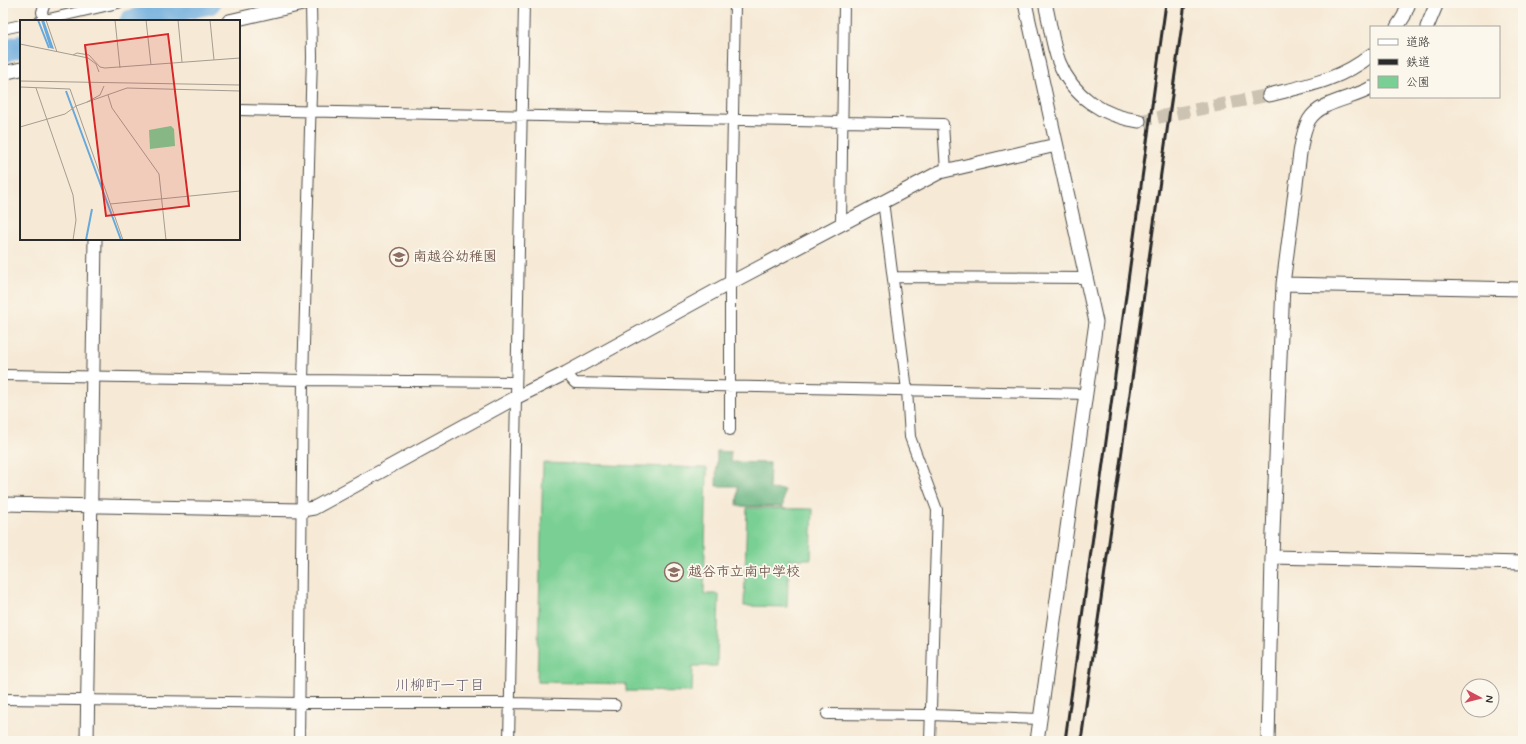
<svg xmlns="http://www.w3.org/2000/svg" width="1526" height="744" font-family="Mynerve,'Klee One',sans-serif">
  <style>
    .green { fill: #7ad094; stroke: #527e60 }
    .forest { fill: #63b27e; stroke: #476e54 }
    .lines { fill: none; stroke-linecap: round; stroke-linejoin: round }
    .river { stroke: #68a9dc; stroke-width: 23 }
    .tertiary-tunnel { stroke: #cdc3b3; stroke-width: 13; stroke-dasharray: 13 6; stroke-linecap: butt }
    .minor-casing { stroke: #494844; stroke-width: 12 }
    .tertiary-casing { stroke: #494844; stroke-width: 15 }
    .minor { stroke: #fff; stroke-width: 10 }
    .tertiary { stroke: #fff; stroke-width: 13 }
    .rail { stroke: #2b2b2b; stroke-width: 3 }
    .labels { text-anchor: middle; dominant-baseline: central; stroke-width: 3.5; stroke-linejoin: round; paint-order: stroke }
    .education-label { font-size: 14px; font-weight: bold; fill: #785e54; stroke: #fbf7ec; text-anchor: start }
    .neighbourhood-label { font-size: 15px; fill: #665868; stroke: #fbf7ec }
    .inset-river { fill: none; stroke: #68a9dc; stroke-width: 2 }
    .inset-road { fill: none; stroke: #a59d91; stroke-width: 1 }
    .view { fill: #d62828; fill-opacity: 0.15; stroke: #d62828; stroke-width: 2 }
    .inset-edge { fill: none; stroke: #2b2b2b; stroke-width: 2 }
  </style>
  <rect width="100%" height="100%" fill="#fbf7ec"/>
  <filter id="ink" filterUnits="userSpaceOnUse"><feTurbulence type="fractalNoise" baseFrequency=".025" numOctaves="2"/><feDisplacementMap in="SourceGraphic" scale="8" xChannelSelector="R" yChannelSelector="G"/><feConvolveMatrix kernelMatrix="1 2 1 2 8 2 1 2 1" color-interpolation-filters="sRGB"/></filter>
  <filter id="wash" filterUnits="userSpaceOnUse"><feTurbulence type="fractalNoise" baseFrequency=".012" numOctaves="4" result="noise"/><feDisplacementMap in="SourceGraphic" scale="16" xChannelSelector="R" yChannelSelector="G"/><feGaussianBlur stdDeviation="0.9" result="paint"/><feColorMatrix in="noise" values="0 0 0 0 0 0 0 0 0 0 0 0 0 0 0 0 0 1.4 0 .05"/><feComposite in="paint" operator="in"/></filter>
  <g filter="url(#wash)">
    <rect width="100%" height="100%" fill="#f6e9d5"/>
    <path class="green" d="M543,463L707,468L704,594H719L717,666H693L692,692L626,691V684L537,682Z
      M747,508L813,509L811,559H789L787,607L744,606Z"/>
    <path class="forest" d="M717,451L731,452L730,462L770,463L769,489L784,490L783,507L737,506L738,486H716Z"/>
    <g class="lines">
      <path class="river" d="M131,21L209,3
        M3,51L21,46"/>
    </g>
  </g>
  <g filter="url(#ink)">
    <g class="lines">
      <path class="tertiary-tunnel" d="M1139,121L1269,95"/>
      <defs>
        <path id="minor" d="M44,20L42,12L45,3
          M40,21L118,3
          M3,29L21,25
          M239,110L943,124L946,171
          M883,201L907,390L910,437L937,510L930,741
          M841,225L844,3
          M893,277L1087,278
          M566,373L575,383L1087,394
          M3,375L303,380L516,382
          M730,430V283L735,3
          M3,699L300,703H510L615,705
          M827,714L930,715L1041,719
          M299,741L303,380L312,57L311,3
          M509,741L524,3"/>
        <path id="tertiary" d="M1025,3L1096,322L1037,741
          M1045,3C1050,22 1052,44 1059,62C1073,97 1103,116 1139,121
          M229,21L307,3
          M1397,27L1404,16L1409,3
          M1427,27L1437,3
          M3,73L21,69
          M1269,95C1305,86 1341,80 1371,55
          M1283,284L1523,289
          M3,504L302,510L314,508L515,398L566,373L730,283L940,172L1056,145
          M1272,557L1523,563
          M87,741L95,239
          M1268,741L1272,557L1283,284L1300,153C1302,142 1303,130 1309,120C1320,101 1353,99 1371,88"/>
      </defs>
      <use href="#minor" class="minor-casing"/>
      <use href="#tertiary" class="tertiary-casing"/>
      <use href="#minor" class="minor"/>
      <use href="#tertiary" class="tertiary"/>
      <path class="rail" d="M1065,741L1166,3
        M1081,741L1185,3"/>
    </g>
  </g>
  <defs>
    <symbol id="school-ring" viewBox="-11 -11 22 22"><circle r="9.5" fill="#fbf7ec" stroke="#8d6e63" stroke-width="1.5"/><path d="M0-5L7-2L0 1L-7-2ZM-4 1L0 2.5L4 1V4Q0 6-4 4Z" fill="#8d6e63"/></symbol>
  </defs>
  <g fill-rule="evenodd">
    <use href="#school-ring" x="388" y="246" width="22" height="22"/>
    <use href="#school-ring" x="663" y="561" width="22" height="22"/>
  </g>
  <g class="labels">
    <g class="education-label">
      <text x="413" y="257">南越谷幼稚園</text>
      <text x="688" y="572">越谷市立南中学校</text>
    </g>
    <g class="neighbourhood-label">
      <text x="440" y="686">川柳町一丁目</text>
    </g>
  </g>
  <g transform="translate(20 20)">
    <rect width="220" height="220" fill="#f6e9d5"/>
    <path d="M151,106L154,109L155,126L130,129L129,110Z" fill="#7ad094"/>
    <path d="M21,0H24L34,29L30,28Z" fill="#68a9dc"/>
    <path class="inset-river" d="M18,0L29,28M46,71L101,220M66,220L72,189"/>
    <path class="inset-road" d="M26,0L37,32M95,0L100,48M126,0L131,45M158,0L162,42M190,0L194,40M0,24L68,38L76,44L79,52M53,35L57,33L69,35L80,47L85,48L220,38M0,61L220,65M0,67L50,69L103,220M16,68L53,175L56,200L53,220M88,75L92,88L139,154L146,220M67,82L80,75L84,66M0,107L45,94L56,86L107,68L220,71M90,184L220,171"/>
    <path class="view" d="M148,14L169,186L86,196L65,25Z"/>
    <rect width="220" height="220" class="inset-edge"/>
  </g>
  <rect width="1526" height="744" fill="none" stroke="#fbf7ec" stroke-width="16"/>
  <rect x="1370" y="26" width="130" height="72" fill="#fbf7ec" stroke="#a8a59f"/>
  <rect x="1378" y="39" width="20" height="6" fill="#ffffff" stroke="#a8a59f"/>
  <text x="1406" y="46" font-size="12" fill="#2b2b2b">道路</text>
  <rect x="1378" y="59" width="20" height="6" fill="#2b2b2b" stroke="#a8a59f"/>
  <text x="1406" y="66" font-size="12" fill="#2b2b2b">鉄道</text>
  <rect x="1378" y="76" width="20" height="12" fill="#7ad094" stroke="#a8a59f"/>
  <text x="1406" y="86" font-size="12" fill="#2b2b2b">公園</text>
  <g transform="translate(1480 698) rotate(97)"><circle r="19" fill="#fbf7ec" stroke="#a8a59f"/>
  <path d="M0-3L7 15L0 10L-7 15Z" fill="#d1495b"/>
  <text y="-6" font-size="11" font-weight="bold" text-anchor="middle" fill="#2b2b2b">N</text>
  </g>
</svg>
